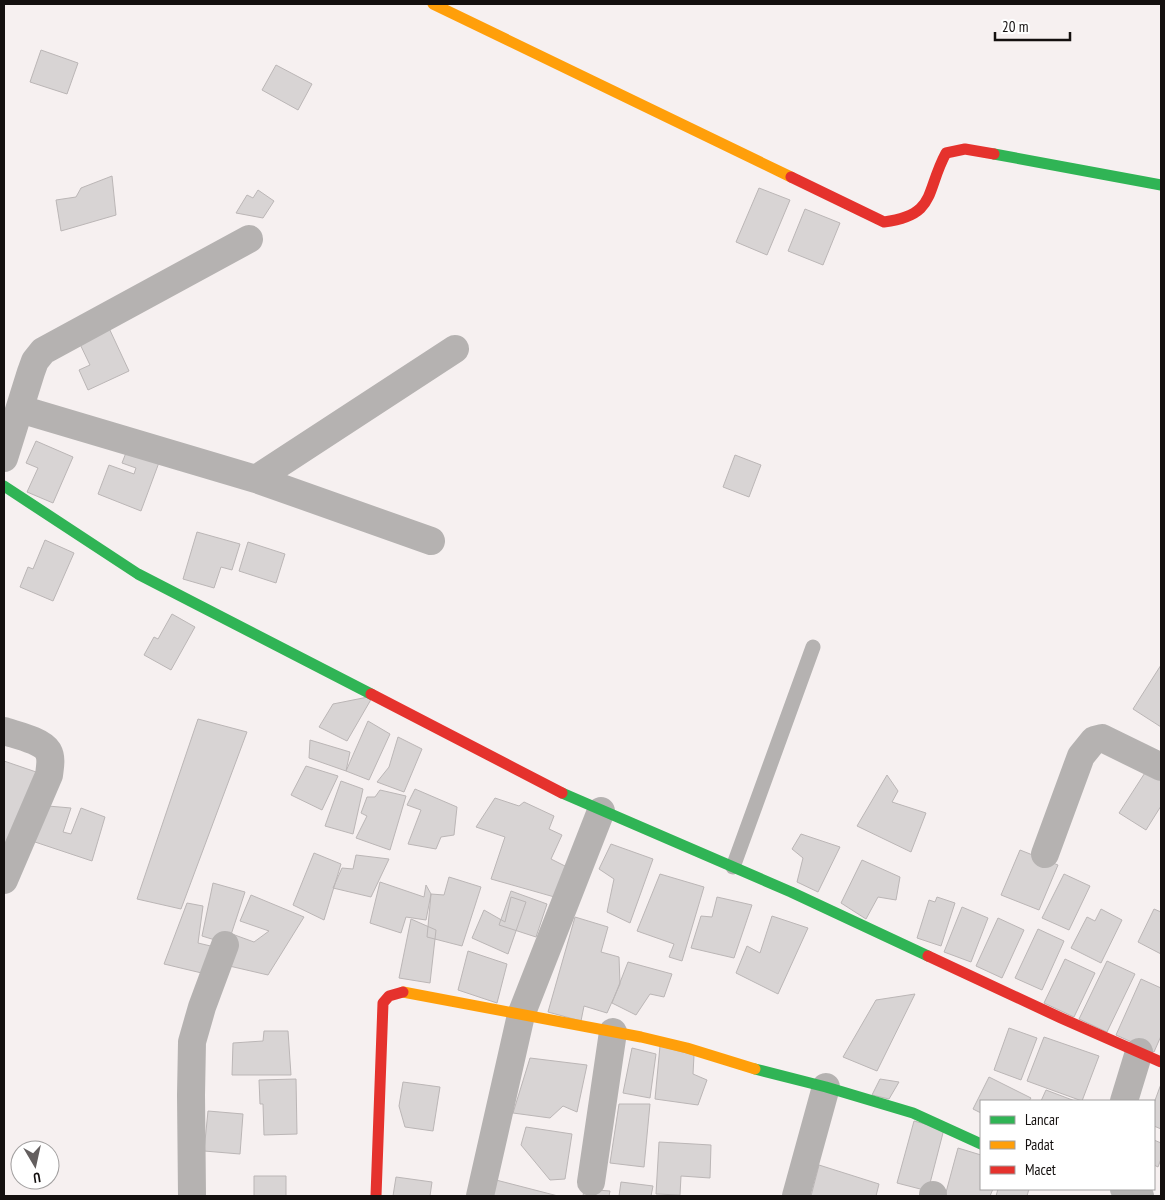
<svg xmlns="http://www.w3.org/2000/svg" width="1165" height="1200" font-family="'PT Sans Narrow',sans-serif">
  <style>
    .building { fill: #d8d4d4; stroke: #bbb6b6 }
    .lines { fill: none; stroke-linecap: round; stroke-linejoin: round }
    .lane { stroke: #b5b2b1; stroke-width: 15 }
    .street { stroke: #b5b2b1; stroke-width: 28 }
    .fast { stroke: #30b455; stroke-width: 11 }
    .slow { stroke: #ff9f0a; stroke-width: 11 }
    .jam { stroke: #e5322d; stroke-width: 11 }
  </style>
  <rect width="100%" height="100%" fill="#f6f0f0"/>
  <path class="building" d="M41,50L78,63L67,94L30,82Z
    M276,65L312,84L298,110L262,90Z
    M112,176L116,215L61,231L56,200L76,197L81,188Z
    M759,188L790,200L767,255L736,242Z
    M258,190L274,201L263,218L236,213L247,195L253,198Z
    M805,209L840,223L823,265L788,251Z
    M108,326L129,371L88,390L79,370L90,365L78,340Z
    M36,441L73,457L53,503L27,492L38,468L26,463Z
    M129,445L161,457L141,511L98,494L109,465L134,474L136,468L122,463Z
    M735,455L761,465L749,497L723,487Z
    M197,532L240,544L232,570L221,567L214,588L183,579Z
    M45,540L74,553L53,601L20,587L28,567L33,569Z
    M248,542L285,554L276,583L239,571Z
    M172,614L195,627L171,670L144,655L154,637L158,639Z
    M1161,665V727L1133,709Z
    M373,696L347,741L319,727L333,704Z
    M198,719L247,732L181,909L137,899Z
    M368,721L390,734L369,780L346,771Z
    M398,737L422,749L404,792L377,782L389,767Z
    M310,740L350,752L346,771L309,758Z
    M4,761L42,774L4,852Z
    M1150,765L1161,772V806L1146,830L1119,813Z
    M306,766L338,776L322,810L291,795Z
    M887,775L898,791L892,802L926,813L911,852L857,826Z
    M341,781L363,789L353,834L325,826Z
    M415,789L457,807L454,835L441,837L436,849L408,844L421,810L407,805Z
    M380,790L406,796L390,850L356,838L367,816L361,813L367,797H375Z
    M495,798L519,806L524,802L554,816L549,829L562,835L551,859L569,868L558,898L491,879L505,837L476,827Z
    M48,806L71,808L63,832L71,834L81,808L105,817L92,861L32,841Z
    M801,834L840,847L818,892L797,882L803,858L792,849Z
    M611,844L653,859L630,923L607,912L614,879L599,869Z
    M1020,850L1058,865L1039,910L1001,895Z
    M314,853L341,864L324,920L293,905Z
    M356,855L389,859L371,897L333,888L342,868L353,869Z
    M862,860L900,877L896,900L878,897L866,919L841,903Z
    M660,874L704,887L682,961L669,957L674,944L637,931Z
    M1064,874L1090,886L1069,930L1042,918Z
    M449,877L481,887L462,946L427,937L431,894L444,895Z
    M380,882L424,897L426,885L431,894L426,920L406,917L401,933L370,923Z
    M213,883L245,892L228,944L202,936Z
    M511,891L547,904L536,937L499,925Z
    M251,895L304,917L268,975L225,965L232,934L254,942L269,931L240,921Z
    M511,897L526,902L508,954L472,938L484,910L505,922Z
    M717,897L752,905L734,958L691,948L701,916L712,917Z
    M937,897L955,903L941,946L917,938L929,900L935,902Z
    M187,903L203,906L198,943L219,948L210,975L164,964Z
    M962,907L988,918L971,962L944,952Z
    M1101,909L1122,920L1101,963L1071,948L1087,917L1095,921Z
    M1154,909L1161,912V954L1138,942Z
    M772,916L808,928L778,994L736,973L747,946L760,953Z
    M575,917L608,927L601,952L619,957L620,984L607,1013L584,1006L581,1021L548,1012Z
    M998,918L1024,930L1002,978L976,966Z
    M411,919L436,930L430,983L399,978Z
    M1038,929L1064,941L1042,990L1015,978Z
    M468,951L507,964L497,1003L458,990Z
    M1065,959L1095,973L1074,1017L1044,1003Z
    M1107,961L1135,974L1107,1032L1079,1019Z
    M628,962L672,974L664,997L650,994L636,1015L612,1003Z
    M1141,979L1161,988V1036L1154,1052L1116,1035Z
    M915,994L877,1071L843,1057L876,1000Z
    M1009,1028L1037,1038L1021,1080L994,1070Z
    M264,1031H288L291,1075H232L233,1043L263,1041Z
    M1044,1037L1099,1056L1082,1101L1027,1081Z
    M660,1046L694,1055L693,1074L707,1080L698,1105L655,1099Z
    M632,1048L656,1054L650,1098L623,1093Z
    M530,1058L587,1065L577,1112L563,1106L550,1118L513,1113Z
    M989,1077L1031,1098L1029,1101H981V1113L973,1109Z
    M296,1079L297,1134L264,1135L263,1104H260L259,1080Z
    M880,1079L899,1082L889,1099L872,1095Z
    M403,1082L440,1087L433,1131L405,1127L399,1106Z
    M1161,1084V1129L1154,1126V1103Z
    M1046,1090L1075,1101H1041Z
    M619,1104H650L644,1167L610,1163Z
    M208,1111L243,1114L240,1154L204,1151Z
    M914,1121L944,1129L928,1191L897,1183Z
    M526,1127L572,1134L565,1179L550,1180L521,1145Z
    M1154,1140L1161,1143V1159L1158,1167L1154,1165Z
    M659,1142L711,1145L710,1178L681,1176L680,1195L656,1194Z
    M958,1148L981,1155V1189H993L990,1196H945Z
    M819,1165L879,1184L876,1196H811Z
    M254,1176H286V1196H254Z
    M396,1177L432,1182L430,1196H393Z
    M496,1180L558,1196H493Z
    M621,1182L653,1186L651,1196H619Z
    M584,1189L610,1191L609,1196H583Z
    M998,1189H1029L1027,1196H996Z"/>
  <g class="lines">
    <path class="lane" d="M733,867L813,647"/>
    <path class="street" d="M20,409L256,479L455,349
      M4,458L31,372L35,361L43,351L249,239
      M256,479L431,541
      M4,731C15,735 41,740 48,751C52,758 50,767 49,775L4,880
      M1045,854L1081,756L1094,740L1102,738L1161,767
      M1124,1101L1139,1052
      M591,1182L613,1032
      M1124,1189L1140,1196
      M192,1196L191,1095L192,1042L202,1007L225,945
      M480,1196L521,1015L601,811
      M796,1196L826,1087
      M933,1196V1195"/>
    <path class="fast" d="M994,154L1161,185
      M4,486L138,574L371,694
      M562,793L791,892L928,956
      M755,1069L826,1087L913,1113L981,1144"/>
    <path class="slow" d="M433,4L791,177
      M403,992L641,1037L687,1048L755,1069"/>
    <path class="jam" d="M791,177L884,222C937,215 925,192 946,153L965,149L994,154
      M371,694L562,793
      M928,956L1061,1018L1161,1062
      M376,1196L383,1003L389,996L403,992"/>
  </g>
  <rect width="1165" height="1200" fill="none" stroke="#14100f" stroke-width="10"/>
  <rect x="980" y="1100" width="175" height="90" fill="#ffffff" stroke="#a19f9f"/>
  <rect x="990" y="1116" width="25" height="8" fill="#30b455" stroke="#a19f9f"/>
  <text x="1025" y="1125" font-size="15" fill="#14100f">Lancar</text>
  <rect x="990" y="1141" width="25" height="8" fill="#ff9f0a" stroke="#a19f9f"/>
  <text x="1025" y="1150" font-size="15" fill="#14100f">Padat</text>
  <rect x="990" y="1166" width="25" height="8" fill="#e5322d" stroke="#a19f9f"/>
  <text x="1025" y="1175" font-size="15" fill="#14100f">Macet</text>
  <g transform="translate(35 1165) rotate(171)"><circle r="24" fill="#ffffff" stroke="#a19f9f"/>
  <path d="M0-4L9 19L0 12L-9 19Z" fill="#635e5e"/>
  <text y="-8" font-size="14" font-weight="bold" text-anchor="middle" fill="#14100f">U</text>
  </g>
  <path d="M995 32v8h75v-8" fill="none" stroke="#14100f" stroke-width="2.5"/>
  <text x="1002" y="32" font-size="15" fill="#14100f" stroke="#ffffff" stroke-width="4" paint-order="stroke">20 m</text>
</svg>
